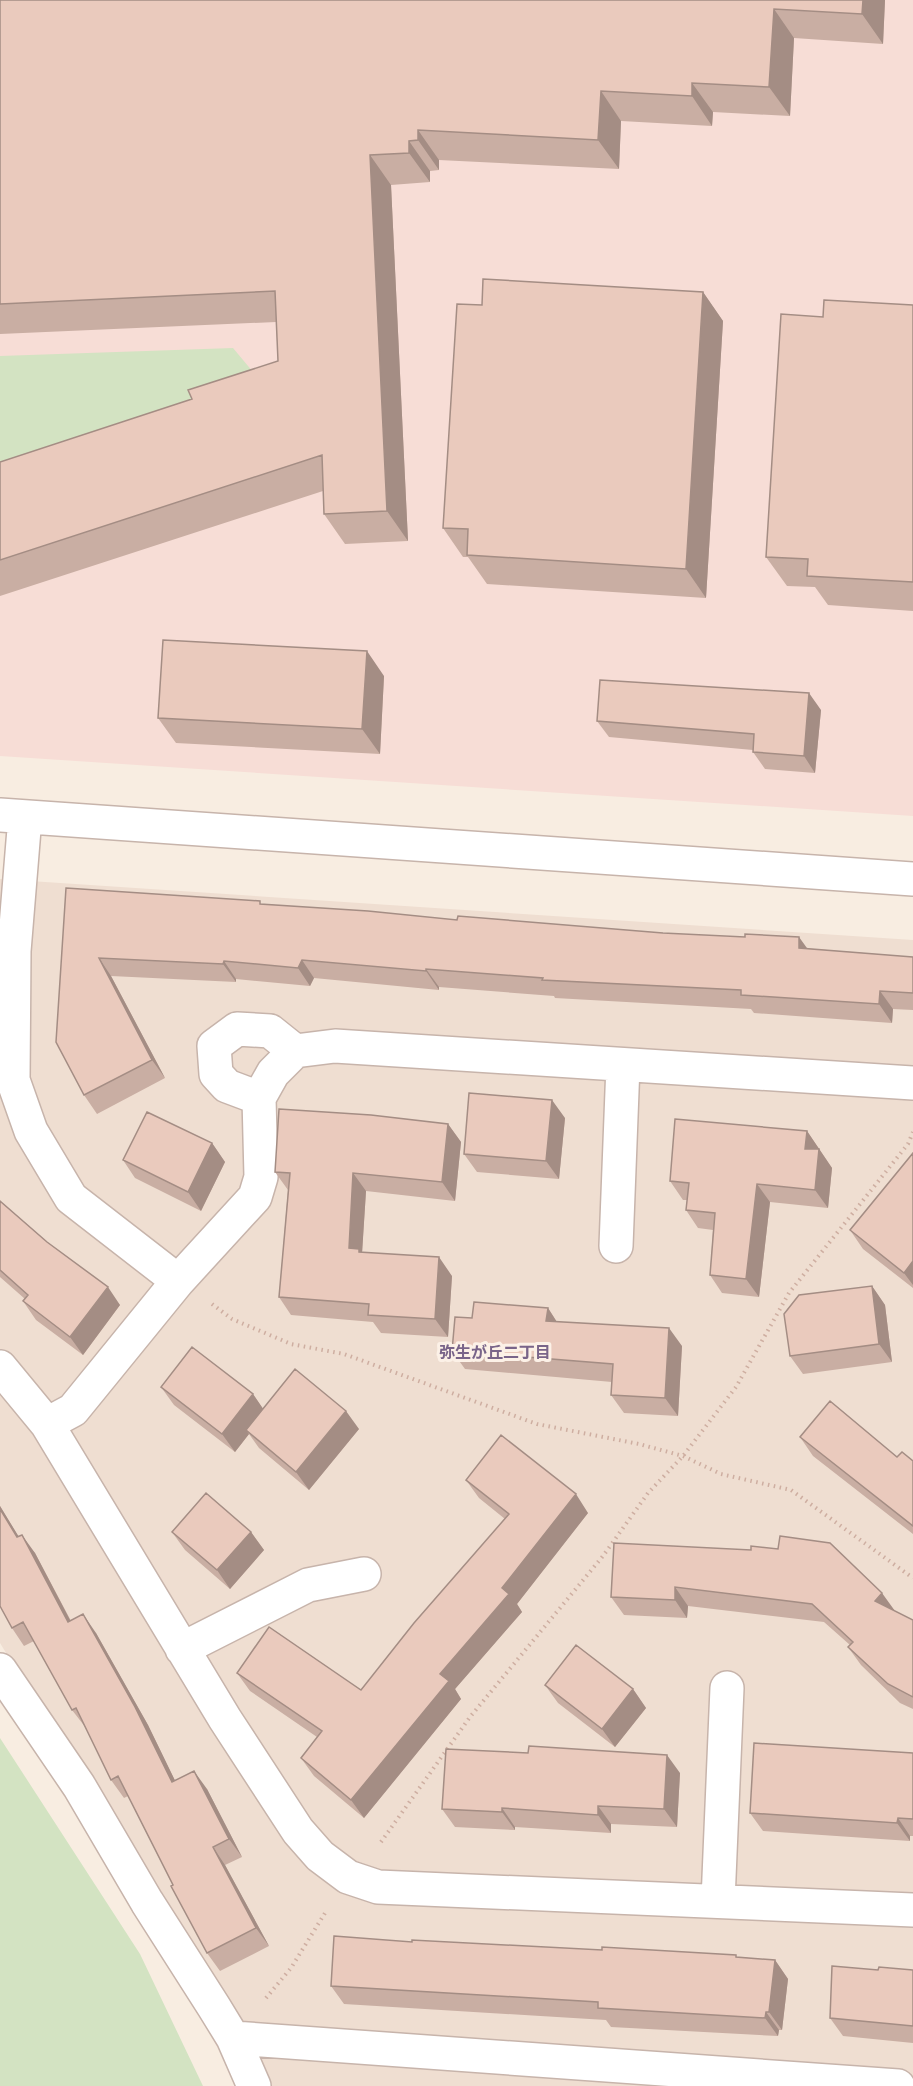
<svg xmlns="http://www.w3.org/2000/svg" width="913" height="2086" font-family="Montserrat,'Noto Sans JP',sans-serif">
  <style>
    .residential { fill: #efded1 }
    .commercial { fill: #f7ddd6 }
    .green { fill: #d3e3c2 }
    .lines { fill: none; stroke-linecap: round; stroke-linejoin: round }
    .minor-casing { stroke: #c7b4ab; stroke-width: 36 }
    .path { stroke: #ceaea1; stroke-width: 4; stroke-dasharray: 1.5 4.5; stroke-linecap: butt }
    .minor { stroke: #fff; stroke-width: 33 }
    .wall { fill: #c9aea3 }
    .shaded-wall { fill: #a48d84 }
    .building { fill: #eacabd; stroke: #a48d84; stroke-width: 1.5 }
    .labels { text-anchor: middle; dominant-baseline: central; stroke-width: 6; stroke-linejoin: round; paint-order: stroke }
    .neighbourhood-label { font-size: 16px; font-weight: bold; fill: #796489; stroke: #fcf1e7 }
  </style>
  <rect width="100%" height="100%" fill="#f8ede1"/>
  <path class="residential" d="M0,879L913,940V2086H267L254,2060L0,1643Z"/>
  <path class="commercial" d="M0,0H913V816L0,756Z"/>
  <path class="green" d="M233,348L258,378L0,498V356Z
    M0,1738L140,1954L203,2086H0Z"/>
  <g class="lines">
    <defs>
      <path id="minor" d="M0,815L913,879
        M25,817L14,951L13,1080L31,1131L71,1198L178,1281
        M259,1098L227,1086L216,1074L214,1046L237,1029L270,1031L295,1051
        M616,1246L623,1065
        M0,1367L47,1424L225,1719L298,1831L320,1856L348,1877L378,1887L913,1910
        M47,1424L73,1410L178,1281L255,1197L261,1177L259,1098L273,1073L295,1051L335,1046L913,1083
        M182,1649L308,1585L364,1574
        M0,1670L79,1786L147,1902L214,2007L233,2038L254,2086
        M718,1901L727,1688
        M233,2038L898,2086"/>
    </defs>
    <use href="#minor" class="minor-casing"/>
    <path class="path" d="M212,1304L232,1319L291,1344L344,1354L537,1424L639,1444L683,1456L721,1474L791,1490L913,1578
      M381,1842L470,1717L603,1556L648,1493L683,1456L736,1387L789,1293L908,1144L913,1132
      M266,1998L291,1968L325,1913"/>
    <use href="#minor" class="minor"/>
  </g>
  <path class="wall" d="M0,0H885L883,44L794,38L790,116L713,112L712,126L621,121L619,169L439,160V170L430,171V182L391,185L408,541L345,544L324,514L323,491L0,596V462L192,399L278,361L276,322L0,334Z
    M703,292L723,321L706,598L487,584L468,557H463L443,528L482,305Z
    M913,305V611L828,605L815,587L787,586L766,557L823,317Z
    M384,676L380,754L176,743L158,718Z
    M821,710L815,773L765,769L753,752V750L609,737L597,721Z
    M66,888L913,957V1010L893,1009L892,1023L754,1013L751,1009L555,998L554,996L439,987V990L314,978L310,986L236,979V982L111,976L165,1078L97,1114L84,1095Z
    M565,1118L559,1179L477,1172L464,1154Z
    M448,1124L461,1142L455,1201L366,1191L362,1252L452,1276L448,1337L381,1333L373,1322L291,1315L279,1297L288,1190L275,1172Z
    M807,1131L832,1168L828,1208L770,1202L759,1297L722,1293L710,1275L713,1230L698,1228L686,1210L687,1200H683L670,1181Z
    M212,1143L225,1162L201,1211L135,1178L123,1160Z
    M913,1153V1288L863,1249L850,1230Z
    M0,1201L120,1305L83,1355L36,1320L23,1301L25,1299L0,1277Z
    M872,1286L885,1305L892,1362L803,1374L790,1356Z
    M548,1308L557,1322L682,1346L678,1416L624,1413L611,1395L612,1382L465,1369L452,1351L472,1318Z
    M161,1387L253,1394L263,1409L359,1429L309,1490L259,1448L249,1434L235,1452L174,1405Z
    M800,1437L913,1461V1534L813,1456Z
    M466,1480L588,1513L517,1604L522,1612L455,1689L461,1699L364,1818L314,1776L301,1758L317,1737L250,1691L237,1673L361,1690L505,1519L479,1498Z
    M0,1506L18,1536L35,1553L71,1621L96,1633L148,1725L175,1781L207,1789L242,1857L225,1865L269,1946L220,1971L207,1953L128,1796L124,1798L111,1780L86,1728L72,1710L34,1641L24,1646L12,1628L0,1606Z
    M172,1532H251L264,1550L230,1589L185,1550Z
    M614,1543L895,1611L913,1620V1709L900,1703L861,1665L848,1647L850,1645L824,1622L688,1606L687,1618L624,1615L611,1597Z
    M545,1685L633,1689L646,1708L615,1747L558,1703Z
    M913,1753V1836H910V1841L763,1831L750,1813Z
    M680,1773L677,1827L611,1824V1833L515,1827V1830L455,1827L442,1809Z
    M412,1942L737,1957L775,1960L788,1979L782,2030H779L778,2036L611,2027L606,2020L344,2004L331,1986Z
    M878,1970H913V2043L843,2036L830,2018Z"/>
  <path class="shaded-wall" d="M863,0H885L883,44L862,14Z
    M774,9L794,38L790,116L769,87Z
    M692,83L713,112L712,126L692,96Z
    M601,91L621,121L619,169L598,140Z
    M418,130L439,160V170L418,140Z
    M409,141L430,171V182L409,153Z
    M370,155L391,185L408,541L387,511Z
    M703,292L723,321L706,598L686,569Z
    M367,651L384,676L380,754L362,729Z
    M809,693L821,710L815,773L804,756Z
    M799,937L812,955L799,948Z
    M99,958L111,976L165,1078L152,1060Z
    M302,960L314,978L310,986L298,968Z
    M224,961L236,979V982L223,964Z
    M426,969L439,987V990L426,971Z
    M880,991L893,1009L892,1023L879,1004Z
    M552,1100L565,1118L559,1179L546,1161Z
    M448,1124L461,1142L455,1201L442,1182Z
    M807,1131L832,1168L828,1208L815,1190L805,1149Z
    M212,1143L225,1162L201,1211L188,1192Z
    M353,1173L366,1191L362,1254L349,1248Z
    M757,1184L770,1202L759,1297L746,1279Z
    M439,1257L452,1276L448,1337L435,1319Z
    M913,1261V1285L904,1273Z
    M872,1286L885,1305L892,1362L879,1344Z
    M108,1287L120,1305L83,1355L70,1337Z
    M548,1308L560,1327L546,1321Z
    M669,1328L682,1346L678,1416L665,1398Z
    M253,1394L266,1413L246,1430L249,1434L235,1452L222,1434Z
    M346,1411L359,1429L309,1490L296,1472Z
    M576,1494L588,1513L517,1604L522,1612L455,1689L461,1699L364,1818L351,1800L440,1674L502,1588Z
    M0,1506L30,1555L17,1537L0,1509Z
    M251,1532L264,1550L230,1589L217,1570Z
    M22,1535L35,1553L81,1641L68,1622Z
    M675,1587L688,1606L687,1618L675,1600Z
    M882,1593L895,1611L875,1601Z
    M83,1614L96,1633L148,1725L185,1801L172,1782Z
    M633,1689L646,1708L615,1747L602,1729Z
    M667,1755L680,1773L677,1827L664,1809Z
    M194,1771L207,1789L242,1857L229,1839Z
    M598,1806L611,1824V1833L598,1815Z
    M502,1808L515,1827V1830L502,1812Z
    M898,1818L910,1836V1841L897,1823Z
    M213,1847L225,1865L269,1946L256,1928Z
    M775,1960L788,1979L782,2030L769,2012Z
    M766,2012L779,2030L778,2036L765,2018Z"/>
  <path class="building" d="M0,0H863L862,14L774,9L769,87L692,83V96L601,91L598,140L418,130V140L409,141V153L370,155L387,511L324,514L322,455L0,560V462L192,399L188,390L278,361L275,291L0,304Z
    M483,279L703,292L686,569L467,555L468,529L443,528L457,304L482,305Z
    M824,300L913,305V582L807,576L808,559L766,557L781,314L823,317Z
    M163,640L367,651L362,729L158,718Z
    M600,680L809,693L804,756L753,752L754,734L597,721Z
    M66,888L260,901V904L368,911L457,920L458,916L663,933L745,937V934L799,937V948L913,957V993L880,991L879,1004L741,995V990L542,980L543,978L426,969V971L302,960L298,968L224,961L223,964L99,958L152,1060L84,1095L56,1042Z
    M469,1093L552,1100L546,1161L464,1154Z
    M279,1109L371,1115L448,1124L442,1182L353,1173L349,1248L359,1249V1252L439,1257L435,1319L368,1315L369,1304L279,1297L290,1173L275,1172Z
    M147,1112L212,1143L188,1192L123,1160Z
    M675,1119L807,1131L805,1149H819L815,1190L757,1184L746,1279L710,1275L715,1213L686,1210L689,1183L670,1181Z
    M913,1153V1261L904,1273L850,1230Z
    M0,1201L47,1242L108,1287L70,1337L23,1301L28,1295L0,1270Z
    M872,1286L879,1344L790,1356L784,1314L799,1295Z
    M474,1302L548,1308L546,1321L669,1328L665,1398L611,1395L613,1364L452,1351L455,1317L472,1318Z
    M192,1347L253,1394L222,1434L161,1387Z
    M295,1369L346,1411L296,1472L246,1430Z
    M830,1401L897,1457L902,1452L913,1461V1526L800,1437Z
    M501,1435L576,1494L502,1588L509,1594L440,1674L449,1681L351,1800L301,1758L322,1731L237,1673L269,1627L361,1690L414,1623L509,1514L466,1480Z
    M206,1493L251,1532L217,1570L172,1532Z
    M0,1509L17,1537L22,1535L68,1622L83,1614L135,1707L172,1782L194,1771L229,1839L213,1847L256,1928L207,1953L171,1886L173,1885L118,1776L111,1780L76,1708L72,1710L23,1622L12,1628L0,1606Z
    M780,1536L830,1543L882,1593L875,1601L913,1620V1697L888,1684L848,1647L853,1642L812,1604L675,1587V1600L611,1597L614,1543L751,1550V1546L778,1549Z
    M576,1645L633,1689L602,1729L545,1685Z
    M754,1743L913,1753V1819L898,1818L897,1823L750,1813Z
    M529,1746L667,1755L664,1809L598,1806V1815L502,1808V1812L442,1809L446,1749L528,1753Z
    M334,1936L412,1942V1940L602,1950V1947L736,1955V1957L775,1960L769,2012H766L765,2018L598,2008V2002L331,1986Z
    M832,1966L878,1970L879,1967L913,1970V2026L830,2018Z"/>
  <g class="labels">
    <g class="neighbourhood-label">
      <text x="495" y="1352">弥生が丘二丁目</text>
    </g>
  </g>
</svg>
